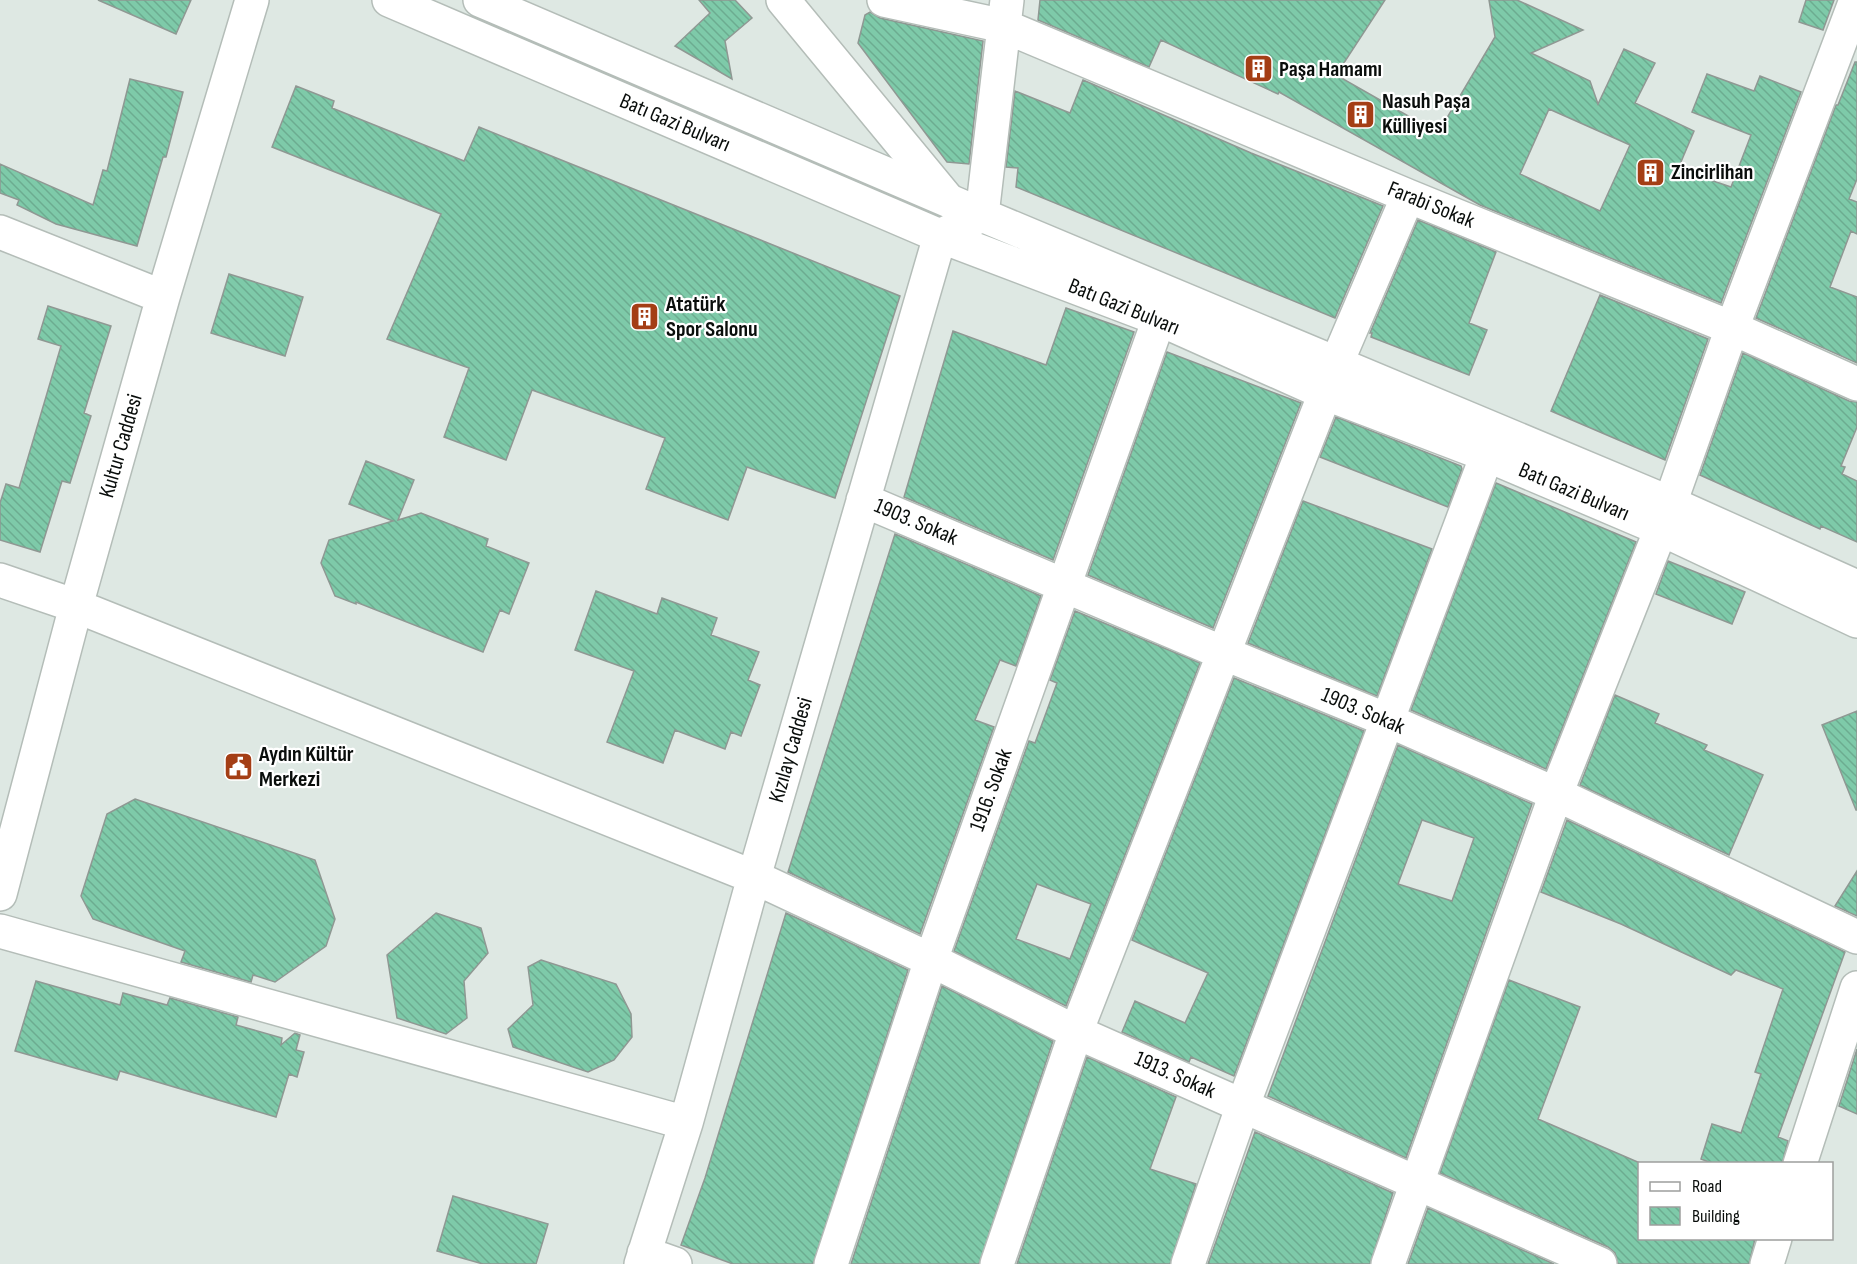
<svg xmlns="http://www.w3.org/2000/svg" width="1857" height="1264" font-family="'Sofia Sans Condensed',sans-serif">
  <style>
    .building { fill: url(#building-back-hatch); stroke: #8f9893; stroke-width: 1.5; fill-rule: evenodd }
    .lines { fill: none; stroke-linecap: round; stroke-linejoin: round }
    .minor-casing { stroke: #b4bdb8; stroke-width: 36 }
    .major-casing { stroke: #b4bdb8; stroke-width: 36 }
    .minor { stroke: #fff; stroke-width: 33 }
    .major { stroke: #fff; stroke-width: 33 }
    .labels { text-anchor: middle; dominant-baseline: central; stroke-width: 4.5; stroke-linejoin: round; paint-order: stroke }
    .poi-label { font-size: 22px; font-weight: bold; fill: #090d0b; stroke: #fff; text-anchor: start }
    .street-label { font-size: 22px; fill: #090d0b; stroke: #fff }
  </style>
  <defs>
    <pattern id="building-back-hatch" width="6" height="6" patternUnits="userSpaceOnUse" patternTransform="scale(1.5)"><rect width="6" height="6" fill="#7ecaa9"/><path d="M-1 5l2 2M0 0l6 6M5-1l2 2" fill="none" stroke="#6cac90"/></pattern>
  </defs>
  <rect width="100%" height="100%" fill="#dee8e3"/>
  <path class="building" d="M98,0H191L176,34Z
    M699,0H735L752,18L725,41L732,79L675,46L710,13Z
    M1040,0H1385L1336,75L1438,133L1495,37L1489,0H1517L1583,30L1531,53L1590,81L1598,104L1624,49L1655,63L1635,103L1694,131L1678,169L1731,187L1751,135L1692,112L1707,74L1754,91L1760,76L1801,92L1721,303L1480,205L1279,92L1278,94L1161,40L1149,67L1038,20ZM1549,109L1630,145L1600,211L1520,174Z
    M1806,0H1834L1823,30L1799,22Z
    M870,12L880,18L983,41L969,164L947,162L858,43L865,15Z
    M1855,62H1857V179L1849,199L1857,202V234L1851,231L1830,287L1857,297V363L1756,318L1836,105H1838Z
    M130,79L183,92L166,157H163L137,246L56,224L17,205L19,200L0,193V164L93,205L103,170L107,171Z
    M1083,80L1251,153L1383,206L1335,318L1016,187L1018,168L1006,167L1015,91L1070,113Z
    M296,86L334,101L332,108L464,161L479,127L900,296L835,498L747,467L728,520L646,489L665,438L532,390L506,460L444,437L469,368L387,339L441,214L272,147Z
    M1418,220L1496,252L1469,323L1487,330L1469,375L1371,337L1372,333H1370Z
    M229,274L303,297L285,356L211,333Z
    M1600,295L1708,339L1665,460L1551,411Z
    M48,306L111,326L84,413L91,416L70,483L62,481L40,552L0,540V503L6,484L19,488L61,346L38,339Z
    M1066,308L1134,332L1053,560L904,497L953,331L1046,365Z
    M1167,352L1301,403L1213,628L1088,575Z
    M1743,353L1849,401L1857,402V427L1841,466L1845,467L1842,474L1857,481V542L1821,526L1820,529L1700,475Z
    M1336,417L1461,466L1462,469L1448,507L1320,457Z
    M366,461L414,480L398,520L421,513L488,539L486,546L529,563L509,614L500,610L483,652L356,602V604L335,596L321,563L329,540L393,521L349,504Z
    M1496,483L1636,542L1546,769L1411,710Z
    M1303,501L1432,549L1377,696L1248,643Z
    M895,534L1041,596L1016,666L1000,660L975,720L994,727L920,934L788,872Z
    M1668,561L1745,592L1732,624L1656,594Z
    M596,591L657,614L662,598L717,618L711,635L759,652L748,680L760,685L741,736L731,732L725,749L675,730L663,763L607,742L634,671L575,650Z
    M1075,611L1200,663L1066,1006L954,951L1029,741L1035,743L1057,683L1050,680ZM1037,884L1091,904L1070,959L1016,939Z
    M1234,678L1364,731L1234,1076L1191,1057L1189,1062L1122,1032L1135,1001L1185,1023L1208,973L1132,940Z
    M1615,695L1659,714L1655,723L1707,745L1704,750L1763,775L1729,855L1580,785Z
    M1857,711V810H1856L1822,725Z
    M1398,745L1532,804L1406,1158L1268,1096ZM1422,820L1474,838L1452,901L1398,884Z
    M135,799L315,860L335,919L326,946L275,982L253,975L251,982L181,962L185,951L93,919L81,896L107,814Z
    M1567,820L1845,952L1778,1137L1788,1141L1782,1164H1714L1701,1159L1712,1124L1741,1133L1761,1074L1755,1072L1783,989L1736,970L1731,975L1621,924L1541,892Z
    M1857,871V916L1835,906Z
    M436,913L481,928L488,953L464,981L467,1018L446,1034L397,1018L387,955Z
    M786,913L908,970L813,1264H733L681,1245L705,1178Z
    M541,960L616,984L631,1014L632,1037L614,1060L588,1072L513,1047L508,1029L533,1005L528,967Z
    M1509,980L1580,1007L1538,1119L1640,1163V1239H1755L1749,1264H1618L1615,1253L1608,1247L1440,1173Z
    M36,981L120,1005L123,993L167,1005L170,998L238,1017L236,1025L282,1038L281,1045L295,1033L300,1035L296,1050L304,1052L297,1077L289,1074L276,1117L120,1071L117,1080L15,1051Z
    M942,986L1053,1041L979,1264H851Z
    M1857,1049V1114L1839,1106Z
    M1087,1057L1176,1097L1150,1169L1196,1184L1170,1264H1017Z
    M1255,1132L1393,1193L1370,1264H1208Z
    M453,1196L548,1224L536,1264H483L437,1251Z
    M1428,1208L1554,1264H1408Z"/>
  <g class="lines">
    <defs>
      <path id="minor" d="M783,0L948,200
        M884,0L1004,26L1408,196L1732,328L1857,384
        M0,232L163,297
        M863,500L1223,653L1387,720L1556,794L1857,937
        M0,580L76,606L754,877L931,960L1076,1032L1600,1264
        M0,894L76,606L163,297L252,0
        M0,931L686,1123
        M1800,1164L1857,988
        M644,1253L675,1264
        M641,1264L686,1123L754,877L940,236L982,215L1007,0
        M831,1264L931,960L1159,319
        M997,1264L1076,1032L1340,355L1408,196
        M1188,1264L1243,1105L1487,455
        M1388,1264L1556,794L1661,529L1732,328L1856,0
        M1767,1264L1775,1238"/>
      <path id="major" d="M389,0L940,236L1159,319L1327,394L1487,455L1661,529L1857,621
        M480,0L982,215L1670,503L1857,587"/>
    </defs>
    <use href="#minor" class="minor-casing"/>
    <use href="#major" class="major-casing"/>
    <use href="#minor" class="minor"/>
    <use href="#major" class="major"/>
  </g>
  <defs>
    <symbol id="building-square" viewBox="-11 -11 22 22"><rect x="-9" y="-9" width="18" height="18" rx="4" fill="#a43e15" stroke="#fff"/><path d="M-4-6H4V6H1V3H-1V6H-4ZM-2.5-4.3h1.7v1.8h-1.7ZM.8-4.3h1.7v1.8H.8ZM-2.5-1h1.7V.8h-1.7ZM.8-1h1.7V.8H.8Z" fill="#fff"/></symbol>
    <symbol id="civic-square" viewBox="-11 -11 22 22"><rect x="-9" y="-9" width="18" height="18" rx="4" fill="#a43e15" stroke="#fff"/><path d="M-.6-6.5H3V-4.5H.6V-3L4-1V1h2V6H-6V1h2V-1L-.6-3ZM-1.2 2.5V6h2.4V2.5Z" fill="#fff"/></symbol>
  </defs>
  <g fill-rule="evenodd">
    <use href="#building-square" x="1242" y="52" width="33" height="33"/>
    <use href="#building-square" x="1344" y="98" width="33" height="33"/>
    <use href="#building-square" x="1634" y="156" width="33" height="33"/>
    <use href="#building-square" x="628" y="300" width="33" height="33"/>
    <use href="#civic-square" x="222" y="750" width="33" height="33"/>
  </g>
  <g class="labels">
    <g class="poi-label">
      <text x="1279" y="69">Paşa Hamamı</text>
      <text x="1382" y="101">Nasuh Paşa<tspan x="1382" dy="25">Külliyesi</tspan></text>
      <text x="1671" y="172">Zincirlihan</text>
      <text x="666" y="304">Atatürk<tspan x="666" dy="25">Spor Salonu</tspan></text>
      <text x="259" y="754">Aydın Kültür<tspan x="259" dy="25">Merkezi</tspan></text>
    </g>
    <g class="street-label">
      <text transform="translate(675 123) rotate(23)">Batı Gazi Bulvarı</text>
      <text transform="translate(1431 205) rotate(22)">Farabi Sokak</text>
      <text transform="translate(1124 307) rotate(22)">Batı Gazi Bulvarı</text>
      <text transform="translate(121 446) rotate(-74)">Kultur Caddesi</text>
      <text transform="translate(1574 492) rotate(23)">Batı Gazi Bulvarı</text>
      <text transform="translate(916 522) rotate(23)">1903. Sokak</text>
      <text transform="translate(1363 711) rotate(23)">1903. Sokak</text>
      <text transform="translate(791 750) rotate(-74)">Kızılay Caddesi</text>
      <text transform="translate(991 790) rotate(-70)">1916. Sokak</text>
      <text transform="translate(1175 1075) rotate(24)">1913. Sokak</text>
    </g>
  </g>
  <rect x="1638" y="1162" width="195" height="78" fill="#ffffff" stroke="#9d9e9d" stroke-width="1.5"/>
  <rect x="1650" y="1182" width="30" height="9" fill="#ffffff" stroke="#9d9e9d" stroke-width="1.5"/>
  <text x="1692" y="1192" font-size="18" fill="#090d0b">Road</text>
  <rect x="1650" y="1207" width="30" height="18" fill="url(#building-back-hatch)" stroke="#9d9e9d" stroke-width="1.5"/>
  <text x="1692" y="1222" font-size="18" fill="#090d0b">Building</text>
</svg>
